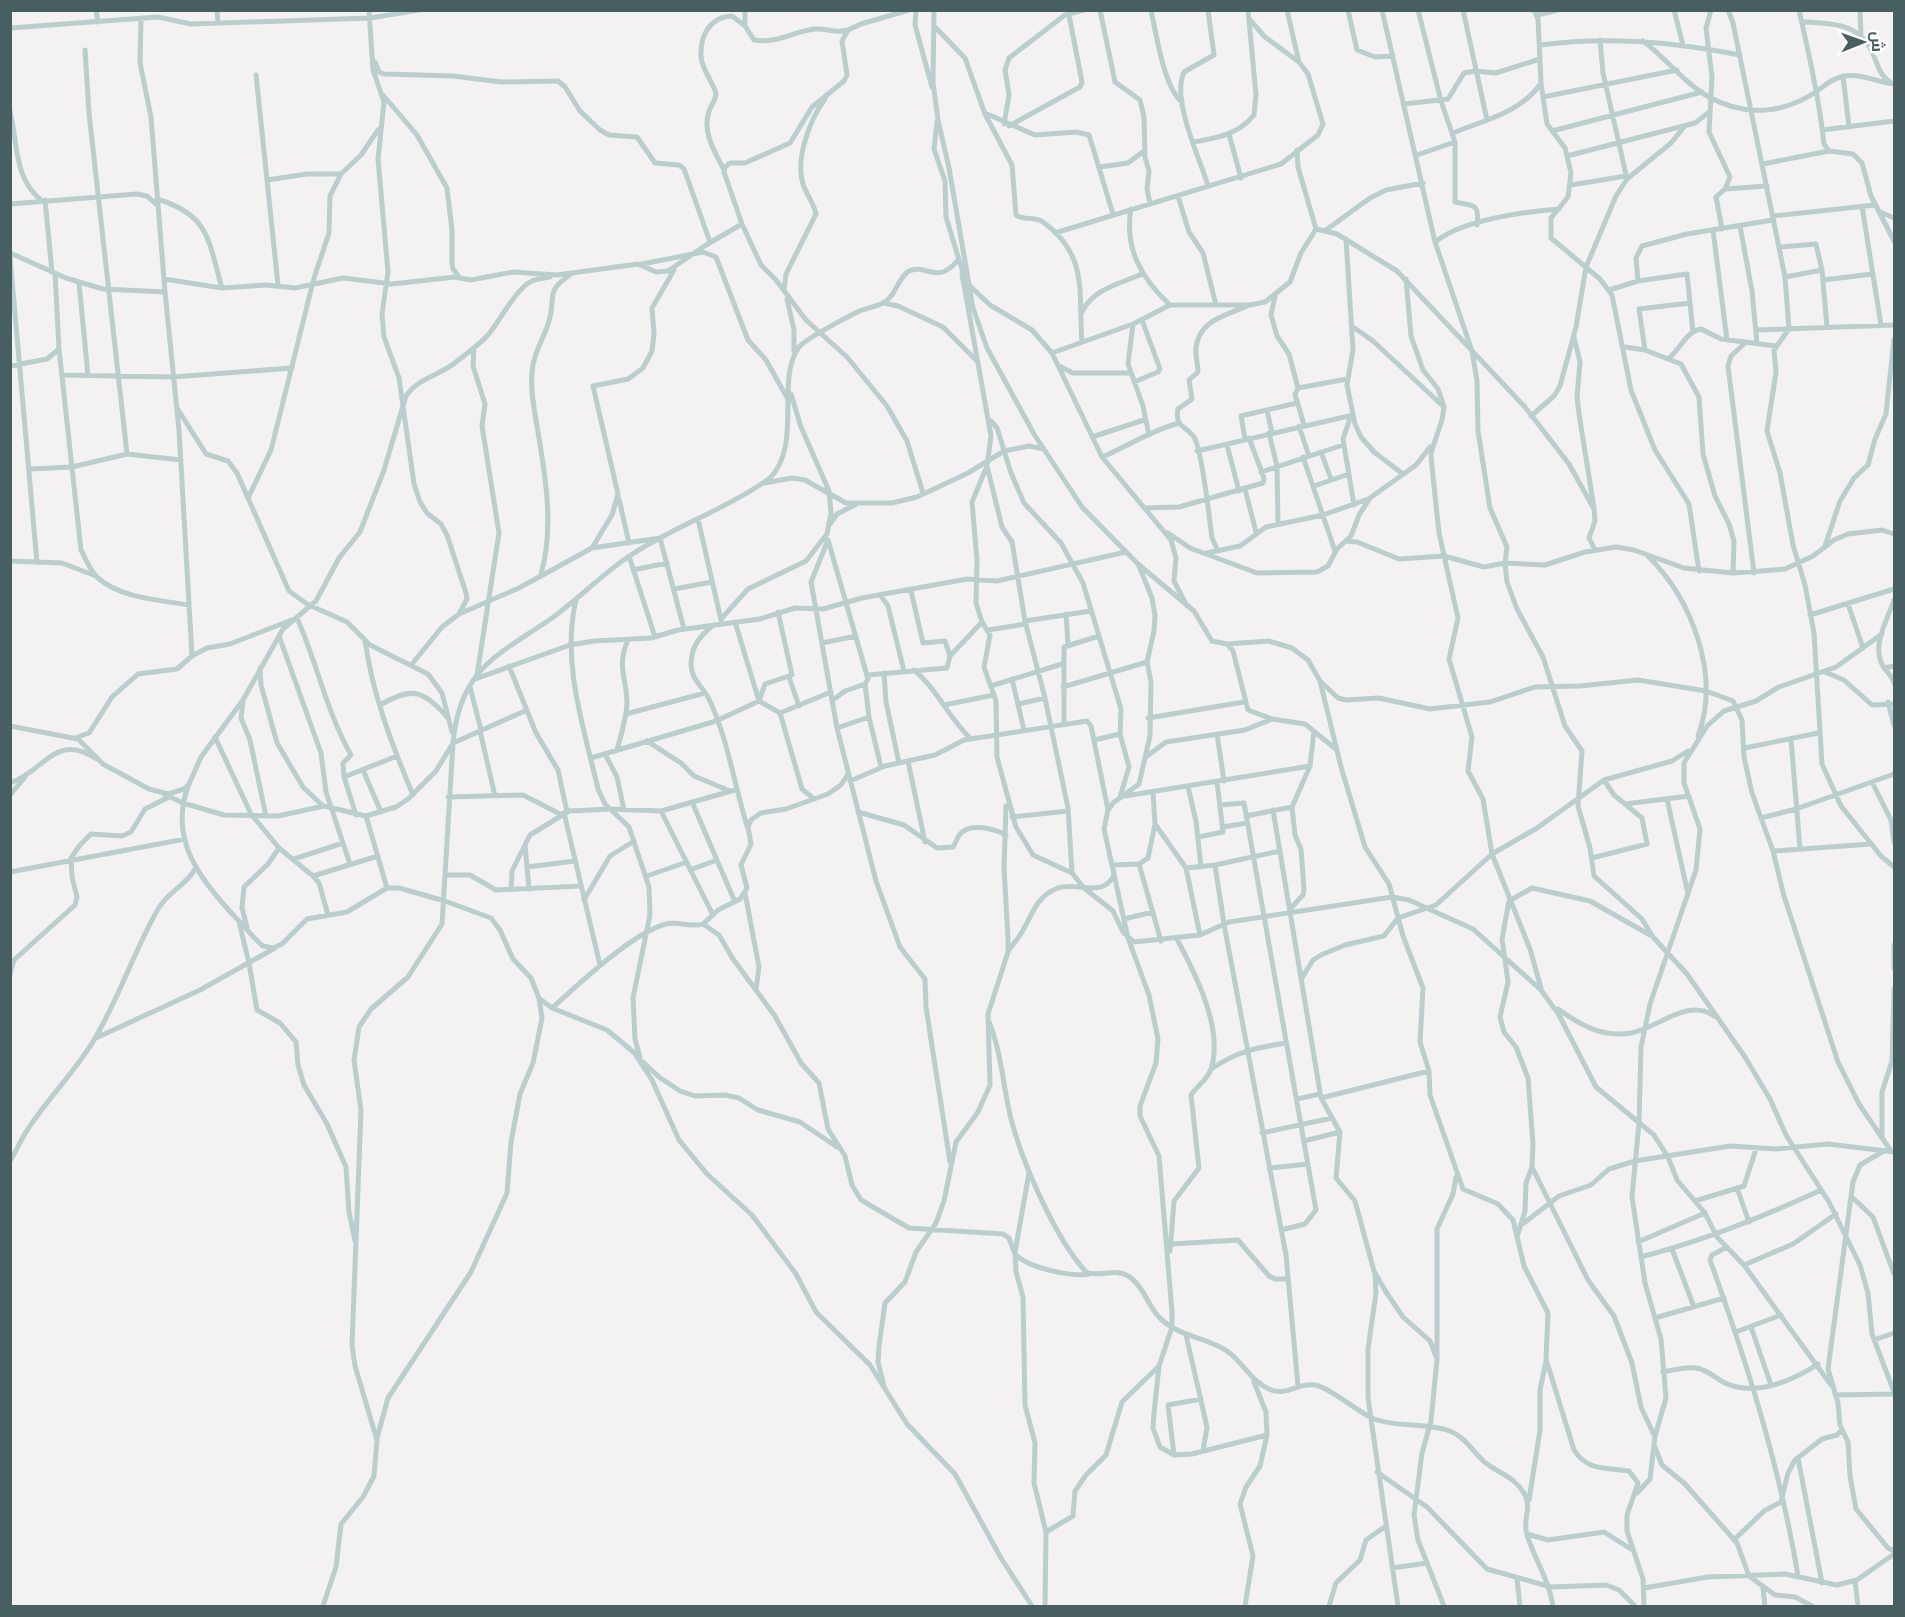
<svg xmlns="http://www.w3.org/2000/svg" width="1905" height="1617" font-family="Raleway,Cairo,sans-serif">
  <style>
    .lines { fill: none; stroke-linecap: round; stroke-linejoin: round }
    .street { stroke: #bbcece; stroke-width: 5 }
  </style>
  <rect width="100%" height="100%" fill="#f3f1f2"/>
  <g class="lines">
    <path class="street" d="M96,10L98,22
      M217,10L218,23
      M369,10L373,70L384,102L378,159L388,272L382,314L384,337L399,378L414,484L420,502L427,513L441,524L447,535L466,593L467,599L459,614
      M745,10V26L754,40C777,44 794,31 815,29C828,28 835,34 848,30
      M916,10L915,25L932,87
      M934,10L933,83L938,120L949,168L973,308L987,348L1034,434L1082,507L1138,564L1194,611L1212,641L1227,644L1269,641L1292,648L1308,660L1320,681L1341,767L1365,847L1389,884L1403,936L1423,988L1420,1042L1429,1071L1430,1095L1463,1189L1498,1204L1513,1220L1524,1266L1548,1313L1546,1359L1574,1450C1588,1472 1607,1467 1629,1471L1638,1483L1627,1515V1531L1643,1579L1644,1606
      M1100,10L1115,82L1140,100L1144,117L1145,157L1149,171L1147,189L1150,204
      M1151,10C1156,33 1164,88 1182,102
      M1208,10L1214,55L1184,72C1171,100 1200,158 1208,186
      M1287,10L1299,62
      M1348,10L1357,50L1375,57L1393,56
      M1382,10L1435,242L1472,351L1477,381L1478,431L1490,508L1507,547L1505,563L1507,582L1517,609L1543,657L1565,726L1582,751L1578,806L1590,848L1594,876L1642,919L1653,937L1687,974L1745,1057L1770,1099L1786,1135L1829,1202L1860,1265L1868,1293L1872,1334L1894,1392
      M1418,10L1441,101L1455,142V202C1471,206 1480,201 1477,225
      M1463,10L1487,120
      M1534,10L1538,19L1541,83L1547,124L1565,148L1571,173L1568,197L1551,218V238L1600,279L1612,295L1631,390L1655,450L1689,504L1699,571
      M1674,10L1683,45
      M1711,10L1706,28L1712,77L1709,132L1730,177L1725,189L1716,197L1722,229
      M1728,10L1733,23L1785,277L1789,329L1774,350L1776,372L1767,431L1780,473L1793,545L1805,585L1814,633L1822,764L1841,806L1881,856L1894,867
      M1799,10C1809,55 1819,98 1824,144L1829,151
      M1860,10L1861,37
      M1537,15L1558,10
      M141,18L140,63L151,117L165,292L179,430L192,656
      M1802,22C1830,23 1861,23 1873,54C1878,65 1880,76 1890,82
      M935,27L965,58L985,114L1012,165L1016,215C1024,221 1035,216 1043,222C1089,255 1078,293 1082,342
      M10,28L158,17L191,24L370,18L419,10
      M1600,40L1603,73L1627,179
      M1643,41C1666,58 1684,83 1709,97C1745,117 1784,114 1817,91C1827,84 1833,78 1845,76C1861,73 1879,83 1894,84
      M1540,45C1608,36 1673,42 1740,55
      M85,50L89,113L127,454
      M375,62L379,72L384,74L453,76L501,82L558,81L565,87L580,111L600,130L609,135L637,137L655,163L679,165L684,169L710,242
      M256,75L278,285
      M1843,76L1849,127
      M383,95L417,135L447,188L452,230V264L453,269L460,278
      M1543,97L1677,70
      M1404,104L1448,99L1464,73L1475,71L1496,73L1540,59
      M10,111C18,142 13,178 42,201
      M987,114L1035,135L1076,132L1089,135L1113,214
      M937,122L934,149L945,181L946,217L964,276
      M1004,124L1009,95L1005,70L1009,58L1065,15L1084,10
      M1009,126L1080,87L1082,82L1068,10
      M1822,130L1894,121
      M1552,131L1702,92
      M1453,133C1484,120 1521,113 1541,83
      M1229,134L1241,178
      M1194,142C1216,138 1238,135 1254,115L1256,95L1248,10
      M1417,155L1455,142
      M1567,156L1695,123L1708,113
      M1763,164L1829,151L1853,154L1862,163L1871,196L1894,241
      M1100,167L1128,163L1144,151
      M724,170C716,154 703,134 708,115C709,107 716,101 716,93C712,81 702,69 701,57C700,35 710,17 732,16L745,26
      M267,180L307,174H341
      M1571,185L1626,176
      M1725,189L1767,186
      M1178,196L1189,232L1203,253L1216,305
      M157,199C210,215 208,240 222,288
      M45,200L52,272
      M10,204L137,194L147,196L157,205
      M1862,206L1881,325
      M1131,209C1124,249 1142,279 1170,305
      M1880,212L1894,218
      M1773,216L1875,205
      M742,224L761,265L776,280L806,320L847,357L887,406L907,441L923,493
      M1740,226L1752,291L1757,344
      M1316,229L1337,234L1397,271L1525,407L1569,464L1594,509L1595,521L1589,538L1595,550
      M1326,230L1370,198L1386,190L1423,183
      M1713,230L1727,340
      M1055,233L1281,164L1318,135L1323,124L1308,74L1299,62L1265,37L1251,21
      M1346,239L1353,350L1347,385L1355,424L1361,437L1374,452L1403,474
      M1435,242C1463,220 1523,212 1559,209
      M1780,247L1816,244L1822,270L1827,327
      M10,253L66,278L103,289L165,292
      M10,257L37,563
      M642,264L703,252L716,257L748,340L766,360L789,401
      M55,273L59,349L81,550C86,559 90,571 98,578C120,598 160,600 188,605
      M962,274L991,436L987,466L972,502L977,560L976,603L982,622L990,635L984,667L996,701L997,757L1016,827L1033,855L1072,873L1084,888L1113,911L1123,932L1134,942L1200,935L1229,922L1392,897L1409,900L1473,929L1541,990L1559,1015L1596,1087L1654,1135L1668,1157L1677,1180L1705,1213L1717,1237L1744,1265L1831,1385
      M1785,277L1822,270
      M164,279L222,288L266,285L295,288L343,278L392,284L455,277L471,280L513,272L557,275L638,264L656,272L668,271L706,245L742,224L724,172L725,167L730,163H745L790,143L812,107L844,81L847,75L842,41L848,30L861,24L909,10
      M1406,279L1411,336L1423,370L1438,389L1444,407L1442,420L1431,453L1432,467L1439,533L1458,618L1449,659L1472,737L1468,771L1483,799L1492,854L1530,949L1541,988
      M1823,280L1873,274
      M1638,281L1636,258L1642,246L1687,234L1773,220
      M79,283L88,376
      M970,286L990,305L1032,330L1052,353L1102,457L1171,540L1176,558L1174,581L1187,606
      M784,290L786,274L816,214C814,203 806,194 803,184C795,159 810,119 825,99
      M1609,290L1638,281L1687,274L1693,332
      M1275,296L1271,315L1277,336L1289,354L1298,388L1295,394L1304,425
      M787,299L794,330V351
      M884,303L898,306L943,327L976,360
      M1082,312C1093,289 1119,284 1142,274
      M1133,324L1128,364L1143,406L1149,435
      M1353,327L1373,341L1444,407
      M1756,330L1894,325
      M1574,337L1580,362L1577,397L1579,414L1594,508
      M1746,342L1731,356L1728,366L1754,573
      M1625,347L1645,350L1681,364L1699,397L1703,454L1715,496L1729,524L1734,541L1733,573
      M474,348L473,366L485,404L482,426L499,533L477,675
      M1645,350L1639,309L1690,303
      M1052,353L1133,324L1170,305H1250L1265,302L1290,282L1301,253L1316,229L1298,167L1297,150
      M1669,358C1681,349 1685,332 1701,329L1721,339L1776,346
      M10,366L47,359L59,349
      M1059,366L1073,373H1131
      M62,375L173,377L292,368
      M1134,382L1158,372L1160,369L1142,320
      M1298,388L1347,379
      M177,408L206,454L228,461L237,473L289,591L307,604L347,622L370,645L428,674L442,693L452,732
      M1267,410L1272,433
      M1351,415L1343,439L1354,505
      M1531,416L1554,396L1560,386L1576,327L1586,267L1616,196L1627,179L1671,143L1684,127
      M991,421L997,428L1011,473L1024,503L1061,543L1083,583L1121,709L1120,734L1129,767L1120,797
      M1299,426L1309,456
      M1269,433L1277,466L1278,524
      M1092,437L1144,420
      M1245,439L1241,416L1297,403
      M1227,445L1239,491
      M1197,451L1353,415
      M1321,452L1331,479
      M1102,457C1128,446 1152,430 1179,423
      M1303,457L1335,551
      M987,466L1002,527L1012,542L1025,621L1045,698L1068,808L1072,873
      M30,469L72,467L127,454L181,460
      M1261,472L1343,445
      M765,483L792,478L805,480L846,503H892L917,497L968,473L1004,451L1029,446L1044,449
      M1314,486L1349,474
      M1245,489L1256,532
      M248,498L271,450L314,278L329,233L330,196L341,174L361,155L378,130
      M619,499L629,543
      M1144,508L1179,507L1263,483L1264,478L1249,438
      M698,519L721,620
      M830,524L837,514L855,505
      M1168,533L1190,548L1257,573L1317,572L1328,566L1337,549L1351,536L1359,515L1370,498L1416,465L1430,447
      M828,540L811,582L837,728L876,881L900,947L925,979L926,1007L950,1162
      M828,540L868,679L865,684L845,691L833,700
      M1347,541L1357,542L1399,559L1444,556L1484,567L1505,563L1545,565L1585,552L1616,547L1634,550L1684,568L1733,573L1785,569L1813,556L1834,540L1848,534L1882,530L1894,534
      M1825,546L1840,501L1854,478L1868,465L1875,439L1886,414L1894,339
      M592,548L612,515L618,494L593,386L628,379L643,368L652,351L654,334L652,308L674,270
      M1218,551L1212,538C1209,516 1203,456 1195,439C1189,426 1174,429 1178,409L1192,399L1189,380L1198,372C1198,364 1195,356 1196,348C1199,320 1225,316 1247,306
      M1207,553L1240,546L1266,527L1323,515L1368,499
      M1647,555C1692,599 1721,675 1698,736
      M629,556L655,637
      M10,561L62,563L96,576
      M1139,566L1152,598L1155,615L1154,631L1147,662L1151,682L1150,736L1139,784L1113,803L1108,810L1104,829L1128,938L1149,995L1158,1039L1156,1063L1140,1106V1116L1159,1156L1172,1312V1327L1159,1366L1154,1413L1153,1428L1160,1447L1174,1455L1192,1454L1267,1435
      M633,570L667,563
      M541,574C554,528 546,479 538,432C535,413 530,392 532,373C533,353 544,339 549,321C557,294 544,293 571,274
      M674,589L712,582
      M911,591L923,643L945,641L950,656
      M881,596L888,606L904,671
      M576,600C561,662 584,728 598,789L605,804L629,827L649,887L650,915L633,998L635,1039L640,1057
      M1894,600C1888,618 1873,643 1881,662C1884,670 1892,675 1894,683
      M1848,604L1863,648
      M1066,614L1068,644
      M1810,615L1894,589
      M721,619L748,589L806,561L827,534L831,513L829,491L801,427L791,394
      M1025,621L1091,611
      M735,622L759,701L780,713L802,789L814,799
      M712,626C699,637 691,647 691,665C692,680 701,685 708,697C728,738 734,785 748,829
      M988,630L1026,624
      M279,636L321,753L326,792L350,864
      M365,640C372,693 392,745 413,795
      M822,643L856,636
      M1227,644L1233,651L1248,710L1272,719L1305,724L1337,750
      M412,664L442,627L459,614L519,588L592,548L660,538L684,629
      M509,666L536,733L558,770L567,812
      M260,668L261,685L277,743L303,787L322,805
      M1884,668L1894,666
      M914,670C938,690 948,717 970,738
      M1825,672L1844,680L1872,705L1894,704
      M884,673L886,702L899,763
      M868,675L947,668L950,656L982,622
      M789,677L799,706
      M475,679L570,645L594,641L651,638L678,630L760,619L795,608L823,609L862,598L967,579L997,581L1126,552
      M1012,679L1024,730
      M1321,682L1338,698L1346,700L1379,698L1430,709L1490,702L1535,687L1580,686L1638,680L1706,691L1733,701L1742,720L1744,757L1752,793L1773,851L1784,896L1838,1062L1859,1104L1891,1151
      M865,684L869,717L881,767
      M991,686L1062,664
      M470,687L481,730
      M1063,687L1147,662
      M243,702L241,718L250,740L266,816
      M1888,702L1894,725
      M1018,704L1045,698
      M380,705C411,687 423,689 447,717
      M944,705L994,695
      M780,713L831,692
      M626,714L705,693
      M1148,718L1244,702
      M1064,723V647L1099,636
      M10,726L78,739L103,764L149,789L168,794L184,789L189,784L201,757L243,700L283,629L316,601L339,558L360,532L384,470L406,396C419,377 439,376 456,362C466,354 479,345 488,335C499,322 517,287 532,281C537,278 544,279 550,277
      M837,728L869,717
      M480,731L495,796
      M1217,734L1224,781
      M215,737L251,814L279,848L313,876L319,883L328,915
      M75,738L89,733L112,697L138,674L177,669L192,656L207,648L230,644L297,618C317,663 327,713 351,755L343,763L344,777L356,815
      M1791,739L1800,849
      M1094,740L1120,734
      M647,741L681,763L694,776L730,791
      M1745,748L1818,733
      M617,750C621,735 626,720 627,704C627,677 616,667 628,640
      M605,754L617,777L624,810
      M1147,756L1166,742L1245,730L1272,719
      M591,758L716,721L759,701L765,684L792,675L778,612
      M908,761L925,842
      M363,770L381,812
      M344,777L397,756
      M850,781L885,766L935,755L964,740L1087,721L1091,726L1108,810
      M1872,782L1891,820L1894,842
      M10,783C47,770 54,732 97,759
      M189,784C167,839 201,881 237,919C246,928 253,938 263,946L273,948L282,944L307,919L347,912L387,888H399L445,901L491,918L500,930L513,959L531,978L539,998L542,1018L533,1063L520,1094L511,1142L507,1193L471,1272L388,1398L377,1438
      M1188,787L1196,821L1201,867
      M164,794L183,803L224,815L278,816L324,806L366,816L396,807L408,799L436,771L453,743L527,710
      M10,795L25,777
      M1125,796L1310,766
      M448,797L523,795L562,815
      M1667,799L1688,894
      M692,802L735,902
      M1625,804L1689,796
      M1220,805L1244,803L1316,1210L1305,1224L1281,1230
      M1273,810L1321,1098L1340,1132L1336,1178L1355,1201L1374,1271L1386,1292L1403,1317L1430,1341L1437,1359
      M661,811L713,915
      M858,812L904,825L937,848L953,847C956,843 957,837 960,834C970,822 995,829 1006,835
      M564,813L600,965
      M366,816L387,888
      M1246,816L1292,807
      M1012,817L1068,811
      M1761,818L1796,809L1894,774
      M1155,824L1186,868L1200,935
      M1223,827L1247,823
      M1198,837L1223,832L1217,782
      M525,845L529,889
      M1773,851L1871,844
      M1592,858L1647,844L1642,818L1614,795L1604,780
      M294,859L343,843
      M1139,864L1161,941
      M1113,865L1139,864L1148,858L1155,824L1153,792
      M1215,865L1224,924L1286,1255L1298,1386
      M527,867L575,861
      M1186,868L1215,865L1280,851
      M690,870L717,860
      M10,872L185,839
      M446,875H470L496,890L581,886
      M313,876L378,856
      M647,876L687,862
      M511,890L512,871L530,835L569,811L611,809L661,811L735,790
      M745,893L759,967L756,989
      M584,900L610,856L634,841
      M1290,909L1303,895L1304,889L1301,849L1295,835L1292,807L1310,766L1314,731
      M1124,919L1153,912
      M239,922L249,963L257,1010L280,1023L296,1042L298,1065L304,1085L327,1124L346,1167L349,1212L355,1241
      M703,924L719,935L733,959L775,1016L801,1063L819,1083L828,1129L845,1156L852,1185L861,1200L909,1228L1003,1234L1009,1238L1015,1254
      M247,927L242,908L244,887L268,864L279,848
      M1894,945V968
      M1009,950C1012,945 1017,940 1020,935C1032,917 1035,896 1058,888C1078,881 1102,899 1114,875
      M10,974L14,960L75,905L77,897L72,877L71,858L80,845L91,834L122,836L131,832L145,809L169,797
      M1302,978L1313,960L1321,955L1345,945L1384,936L1398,918L1436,905L1492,854L1537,828L1604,780L1672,761L1688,751
      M540,999L552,1008L607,1030L637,1055
      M552,1008C579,984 632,933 666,924C679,921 691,928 703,924L718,910L740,899L747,888L741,865L751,844L748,827L751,820L761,813L786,809L828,794L841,785L848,774
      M1558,1009C1580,1025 1603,1038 1631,1033C1657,1029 1687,997 1714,1016
      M989,1022C1001,1051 1003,1084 1010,1115C1021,1160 1055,1238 1086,1272C1100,1278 1116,1267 1130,1277C1145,1288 1148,1308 1162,1320C1181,1337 1208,1338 1227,1351C1244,1363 1251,1382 1271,1390C1287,1396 1299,1382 1315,1385C1329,1387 1358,1412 1374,1419C1398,1428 1426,1422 1450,1431C1466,1437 1474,1454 1487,1464C1501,1474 1516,1478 1525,1495C1532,1508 1522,1521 1527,1535C1535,1560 1549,1580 1553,1606
      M96,1038L200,990L275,948
      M635,1054L652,1080L679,1140L707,1174L752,1215L796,1274L816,1312L870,1365L907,1424L955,1474L1001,1558L1032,1606
      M643,1062L659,1077L680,1091L695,1096L725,1095L739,1098L758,1110L800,1122L837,1147
      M1211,1069C1238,1051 1255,1048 1286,1043
      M1321,1098L1429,1071
      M1297,1099L1320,1094
      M1262,1133L1332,1118
      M1882,1137V1092L1892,1061L1894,989
      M1304,1141L1340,1132
      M1884,1151L1860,1165L1853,1182L1828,1369L1838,1403L1840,1425L1848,1442L1850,1476L1856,1509L1888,1548L1894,1551
      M10,1161C17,1150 21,1139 28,1129C48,1098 75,1072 94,1040C119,998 134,951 158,909C169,890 186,886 195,869
      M1532,1167L1588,1280L1614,1316L1632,1363L1641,1407L1654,1435
      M1269,1168L1308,1164
      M1737,1188L1749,1222
      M1853,1198L1873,1217L1894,1274
      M1695,1201L1744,1186L1756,1149
      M1524,1223L1559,1196L1591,1185L1609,1169L1635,1161L1730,1146L1776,1149L1828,1144L1894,1152
      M1517,1237L1525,1211L1526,1183L1532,1167L1533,1144L1528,1078L1516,1047L1504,1032L1500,1017L1508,982L1502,939L1509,901L1532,888L1590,901L1650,935
      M1638,1242L1705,1213
      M1172,1244L1238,1240L1269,1276L1275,1279H1288
      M1727,1247L1712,1255L1710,1260C1747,1363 1780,1467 1798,1576
      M1672,1249L1694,1307
      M1170,1251L1174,1201L1199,1168L1191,1095C1197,1086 1208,1079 1211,1069C1224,1029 1195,973 1177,939
      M1015,1252L1029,1173
      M1641,1257C1703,1241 1763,1217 1821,1190
      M1744,1265L1793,1244L1836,1214
      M1375,1275L1376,1293L1368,1349V1398L1398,1606
      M1655,1318L1724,1298
      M1751,1327L1771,1385
      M1736,1332L1781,1315
      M1186,1335L1207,1427L1203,1451
      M1874,1340L1894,1333
      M1663,1372C1673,1370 1685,1367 1696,1368C1707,1369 1715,1378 1725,1383C1755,1397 1792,1381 1818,1364
      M884,1386L878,1362L879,1346L885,1303L905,1282L916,1252L936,1223L944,1201L956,1142L978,1112L990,1085L988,1014L1008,952V938L1004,868L1006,806
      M1835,1395L1894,1394
      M1655,1447L1662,1465L1685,1484L1737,1543L1749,1576L1775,1595L1795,1597L1812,1606
      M1174,1455L1168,1405L1201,1399
      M1798,1458L1822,1583
      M1377,1472L1427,1507L1487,1569L1551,1587L1606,1585L1619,1590L1635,1606
      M1637,1493L1650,1479L1655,1436L1666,1398L1661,1339L1645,1283L1632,1197L1639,1123L1641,1047L1650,1004L1696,870L1700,829L1684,783V763L1707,726L1724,711L1756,701L1779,687L1836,667L1882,634
      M1529,1500L1540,1430V1390L1546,1361
      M1046,1532L1034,1483L1035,1443L1025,1405L1023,1297L1016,1272L1015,1254C1028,1268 1071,1277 1089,1274
      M1527,1534L1548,1540L1604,1532L1631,1549
      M1735,1539L1764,1511L1781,1502L1788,1473L1795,1460L1822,1439L1837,1435L1842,1430
      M1392,1568L1427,1563
      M1517,1579L1520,1606
      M1855,1581L1858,1606
      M1644,1588L1708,1577L1785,1574L1837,1585L1857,1580L1894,1554
      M1763,1588L1765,1606
      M323,1606L336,1567L341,1524L363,1497L374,1476L377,1440L355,1366L352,1345L361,1110L354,1060L359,1027L371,1009L408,977L442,924L453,743C460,668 497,656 552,618C580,598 603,573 631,555C675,526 727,509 770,478C803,444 775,380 799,347C804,340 852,314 862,310C869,308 877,306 883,303C896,297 897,278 909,271C926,263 937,286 958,260
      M1045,1606L1046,1532L1073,1516L1075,1491L1086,1475L1106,1455L1122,1402L1159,1366
      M1245,1606L1253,1556L1240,1504L1246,1487L1260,1466L1267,1435L1266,1412L1254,1382
      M1329,1606L1336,1583L1360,1560L1366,1540L1386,1526
      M1444,1606L1418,1540L1414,1515L1422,1453L1431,1421L1437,1359V1229L1453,1194L1456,1177"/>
  </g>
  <rect width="1905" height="1617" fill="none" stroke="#475f60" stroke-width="24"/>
  <g transform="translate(1863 42) rotate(89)" stroke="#ffffff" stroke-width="4.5" paint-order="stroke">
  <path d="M0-4.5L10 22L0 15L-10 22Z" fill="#475f60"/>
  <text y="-9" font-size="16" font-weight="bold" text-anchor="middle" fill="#475f60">ش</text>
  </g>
</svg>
